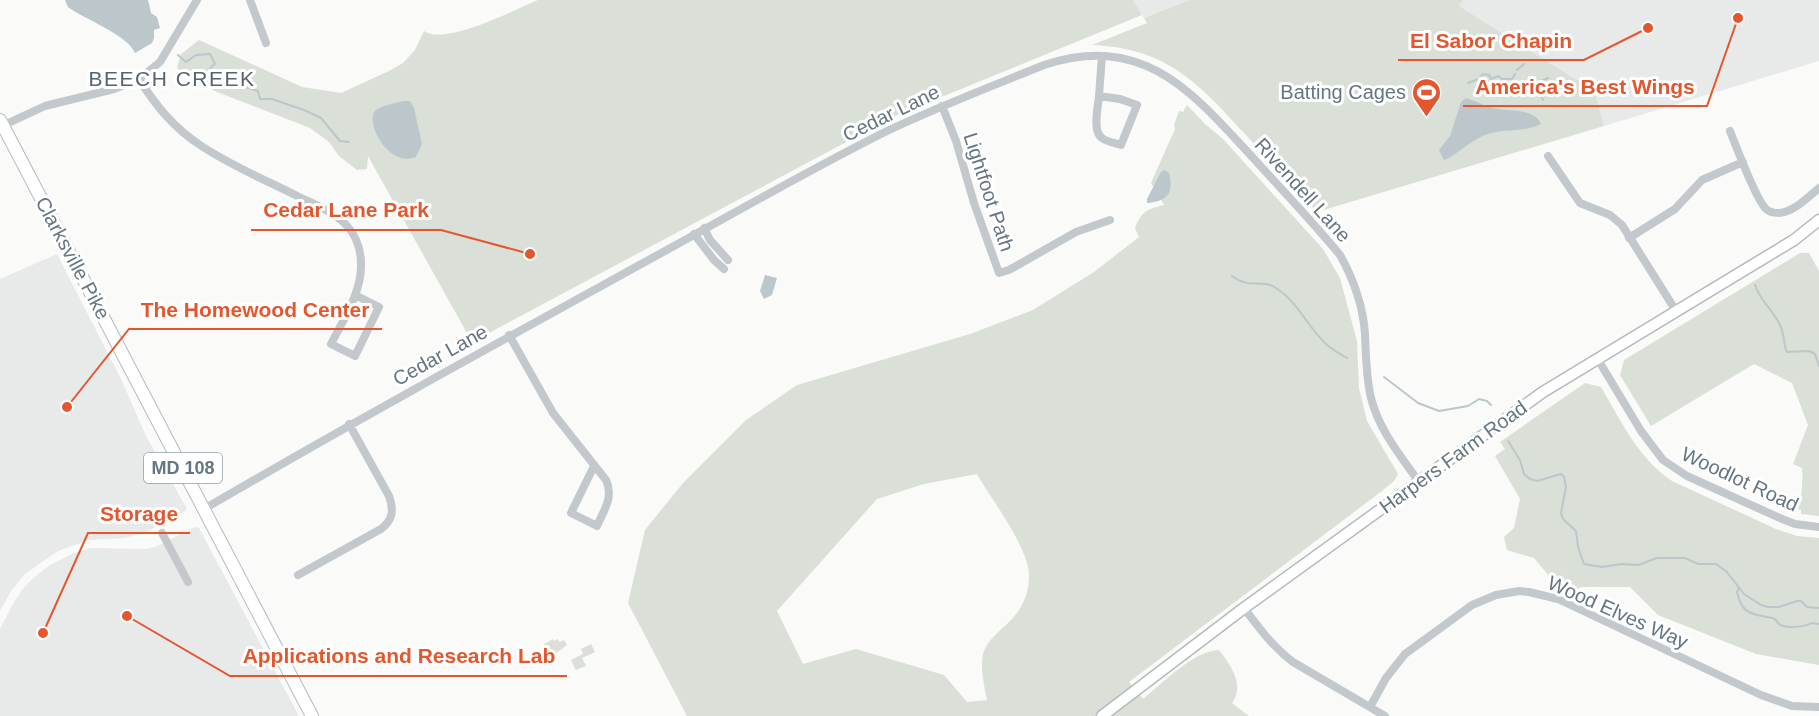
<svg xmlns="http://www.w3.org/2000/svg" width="1819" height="716" font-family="Helvetica,sans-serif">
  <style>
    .built { fill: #e8e9e9 }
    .green { fill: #dadfd7; fill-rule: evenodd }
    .water { fill: #bbc7cb }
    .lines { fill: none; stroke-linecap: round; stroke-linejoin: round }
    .stream { stroke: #bbc7cb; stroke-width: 2 }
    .secondary-casing { stroke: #b3babf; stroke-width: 13 }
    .primary-casing { stroke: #b5babe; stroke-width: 14 }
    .minor { stroke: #c3c8cc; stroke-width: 8 }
    .secondary { stroke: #fff; stroke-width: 10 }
    .primary { stroke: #fff; stroke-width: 12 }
    .labels { text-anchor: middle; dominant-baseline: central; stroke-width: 6; stroke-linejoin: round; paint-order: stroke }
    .shield { fill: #fff; stroke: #939fa8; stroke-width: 1.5 }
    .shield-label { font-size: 18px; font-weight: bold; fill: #657683 }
    .poi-label { font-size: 20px; fill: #657683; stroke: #fff; text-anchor: end }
    .street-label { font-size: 20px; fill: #657683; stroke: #fff }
    .neighbourhood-label { font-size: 21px; letter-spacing: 1.5px; fill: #57646e; stroke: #fff }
    .leader { fill: none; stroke: #e4572e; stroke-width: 2 }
    .callout-dot { fill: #e4572e; stroke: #fff; stroke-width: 2 }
    .callout-label { font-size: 21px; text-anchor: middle; font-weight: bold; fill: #e4572e; stroke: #fff; stroke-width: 6; stroke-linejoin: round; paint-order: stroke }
  </style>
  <rect width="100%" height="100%" fill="#fafaf8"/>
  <path class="built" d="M1132,0H1189L1144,18Z
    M1463,0H1819V61L1604,126L1591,77L1577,80L1459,6Z
    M57,254L121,379L146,436L187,509L184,512L146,532L125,538L89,540L58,551L26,573L11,591L0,611V279Z
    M195,527L199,528L299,716H0V629L14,602L25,586L37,575L50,565L74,553L90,548L146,549L155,547Z"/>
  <path class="green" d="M538,0H1133L1142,15L895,116L472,342L368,156L367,169L357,170L339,156L329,142L310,128L217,92L188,77L177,68L181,54L199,40L302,87L341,93L389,71L403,63L415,50L424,31C446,46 514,10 538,0Z
    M1189,0H1463L1459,6L1577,80L1591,77L1604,126L1317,212C1293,186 1269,160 1245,134C1198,83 1167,48 1092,45L1147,23L1144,18Z
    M1187,105L1206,125L1223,139L1323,249L1340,278L1357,341L1359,388L1367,421L1398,474L1394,481L1382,491L1129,682L1143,699C1163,683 1193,651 1219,650C1231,665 1245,686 1232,703L1249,716H687L628,603L645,530L683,483L746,420L797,385L970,334L1033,310L1094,272L1139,237L1135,229C1140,212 1147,209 1164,205L1151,183L1175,129L1174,125L1179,111L1183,112ZM977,474C992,500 1019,535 1027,563C1033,584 1025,607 1009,622C1000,631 987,640 983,654C980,668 984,685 987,700L967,702L944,675L856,649L803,664L777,611L877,499L924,484Z
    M1800,253H1809L1819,271V516L1801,514V510L1798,509C1802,495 1803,483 1802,468L1793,464L1808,425L1792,383L1754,364L1651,426L1620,375L1624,360Z
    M1585,383L1601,387C1621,421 1638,458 1672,481L1776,529L1797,536L1819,538V665L1756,654L1658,615L1630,587H1580L1575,598L1552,588L1553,581L1534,558L1507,550L1504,537L1514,528L1520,499L1495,456L1505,449L1500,442Z
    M553,639L554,641L557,639L560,642L564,640L567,645L551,657L553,661L548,664L541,648L544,646V644Z
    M591,644L595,652L582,658L586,666L576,670L571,660L583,654L581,649Z"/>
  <path class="water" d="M65,0H148L151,13L157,17L160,28L154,30V38L152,43L135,53C128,35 84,19 68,7Z
    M1466,98C1475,100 1483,106 1493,108C1507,112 1534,107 1541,124C1524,133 1503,128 1485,135C1472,140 1452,158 1444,160L1439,150L1450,136L1461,102Z
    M404,101H410L414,108L422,144L416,157C387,168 364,120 376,110C383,105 396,103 404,101Z
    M1165,170L1169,173C1174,193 1168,201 1147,203V199L1161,172Z
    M765,275L777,278L772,295L764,299L760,291Z"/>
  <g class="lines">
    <path class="stream" d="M178,55L186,62L196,55L210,54L215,64L210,68C210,70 210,71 211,73C213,77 252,89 258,91L260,99H272L304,110L321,118L340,141L349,142
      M1517,70L1524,64
      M1468,83L1479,79L1483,74L1489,75L1491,79L1498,76L1502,79H1512L1515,74
      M1543,100L1540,92L1541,81L1548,78
      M1232,276C1250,290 1261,278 1276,288C1299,303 1308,328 1327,345C1333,350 1340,354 1347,358
      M1755,285C1760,301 1773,310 1780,325C1785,335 1783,345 1787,352L1809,351L1815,354L1819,366
      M1384,377L1418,403L1439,411L1468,406L1479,399L1487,401L1491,405
      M1508,441L1520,460L1524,474L1530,479L1537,481L1561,474L1564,477L1566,487L1561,513L1563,519L1576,531L1578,547L1584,564L1602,567L1621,564L1638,565L1657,558H1685L1698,564H1716L1726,571L1744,594L1761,605L1768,607H1779L1797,601H1801L1807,607L1819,608
      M1739,588L1737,592C1742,616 1754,614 1772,618C1777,619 1775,620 1779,624C1786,629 1805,627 1811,623L1819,624"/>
    <defs>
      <path id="secondary" d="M1102,716L1244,608L1543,392L1794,240L1819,220"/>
      <path id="primary" d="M0,120L312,716"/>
    </defs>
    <use href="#secondary" class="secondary-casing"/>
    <use href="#primary" class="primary-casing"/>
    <path class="minor" d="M250,0L266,43
      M139,79C156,106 174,128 200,145C231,166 268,181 301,198C315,204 330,211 341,220C354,231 361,247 361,264C362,292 343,320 331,344L355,356L379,307L355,295
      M1099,96C1098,107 1092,132 1102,138C1107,142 1115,143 1121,145L1137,105L1120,99L1099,96L1102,56
      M942,106L956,141L974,203L999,273L1009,270L1076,232L1110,220
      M0,127L45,106L114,89L139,79L160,62L197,0
      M1730,131C1736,146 1756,200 1766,209C1769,212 1775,213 1779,213C1794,212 1808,197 1819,188
      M1548,156L1580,203L1610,215L1622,225L1676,311
      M704,228L710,240L728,260
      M694,234L714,260L724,269
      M1629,238L1675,209L1702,180L1743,162
      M509,335L553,413L606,480C614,497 604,510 597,526L571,513L594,466
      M1597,358L1641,431L1663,460L1687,476L1782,519L1795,524L1819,527
      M204,509C353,422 503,340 654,257C731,215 807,171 885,132C937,107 990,87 1044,65C1145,32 1193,93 1255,160C1284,192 1313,222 1340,255C1354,280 1363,305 1365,334C1366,355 1366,377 1371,398C1379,430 1400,455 1419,482
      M162,533L188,582
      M298,575L381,529C393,520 394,510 389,496L349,424
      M1244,608C1259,628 1273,647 1293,662L1385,716
      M1370,707L1386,678L1405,654L1472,605L1496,595L1519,591L1529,592L1558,599L1761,695L1792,706L1819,707"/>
    <use href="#secondary" class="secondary"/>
    <use href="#primary" class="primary"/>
  </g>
  <defs>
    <symbol id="stadium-pin" viewBox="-11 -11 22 30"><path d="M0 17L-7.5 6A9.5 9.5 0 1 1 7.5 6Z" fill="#e4572e" stroke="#fff"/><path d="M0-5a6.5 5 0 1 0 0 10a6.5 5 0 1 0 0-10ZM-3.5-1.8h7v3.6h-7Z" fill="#fff"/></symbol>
  </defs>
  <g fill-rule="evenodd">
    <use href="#stadium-pin" x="1410" y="76" width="33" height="45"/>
  </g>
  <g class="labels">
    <rect class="shield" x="144" y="453" width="78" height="30" rx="4.5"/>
    <g class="shield-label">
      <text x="183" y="468">MD 108</text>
    </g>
    <g class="poi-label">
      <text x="1406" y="92">Batting Cages</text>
    </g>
    <g class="street-label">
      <text transform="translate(891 113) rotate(-26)">Cedar Lane</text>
      <text transform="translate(1303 190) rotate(48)">Rivendell Lane</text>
      <text transform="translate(989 192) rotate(72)">Lightfoot Path</text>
      <text transform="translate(73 258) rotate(62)">Clarksville Pike</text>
      <text transform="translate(440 355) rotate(-29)">Cedar Lane</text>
      <text transform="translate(1453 457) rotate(-36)">Harpers Farm Road</text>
      <text transform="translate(1740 479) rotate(25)">Woodlot Road</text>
      <text transform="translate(1618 612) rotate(24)">Wood Elves Way</text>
    </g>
    <g class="neighbourhood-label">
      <text x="172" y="78">BEECH CREEK</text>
    </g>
  </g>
  <path class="leader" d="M1648 28L1584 60H1398M1738 18L1707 106H1463M530 254L441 230H251M67 407L129 329H382M43 633L88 533H190M127 616L230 676H567"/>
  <g class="callout-dot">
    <circle cx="1648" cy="28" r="6"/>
    <circle cx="1738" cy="18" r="6"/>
    <circle cx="530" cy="254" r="6"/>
    <circle cx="67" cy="407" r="6"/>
    <circle cx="43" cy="633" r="6"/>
    <circle cx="127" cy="616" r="6"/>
  </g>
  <g class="callout-label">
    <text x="1491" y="48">El Sabor Chapin</text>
    <text x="1585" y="94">America's Best Wings</text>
    <text x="346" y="217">Cedar Lane Park</text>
    <text x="255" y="317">The Homewood Center</text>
    <text x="139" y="521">Storage</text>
    <text x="399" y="663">Applications and Research Lab</text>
  </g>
</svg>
